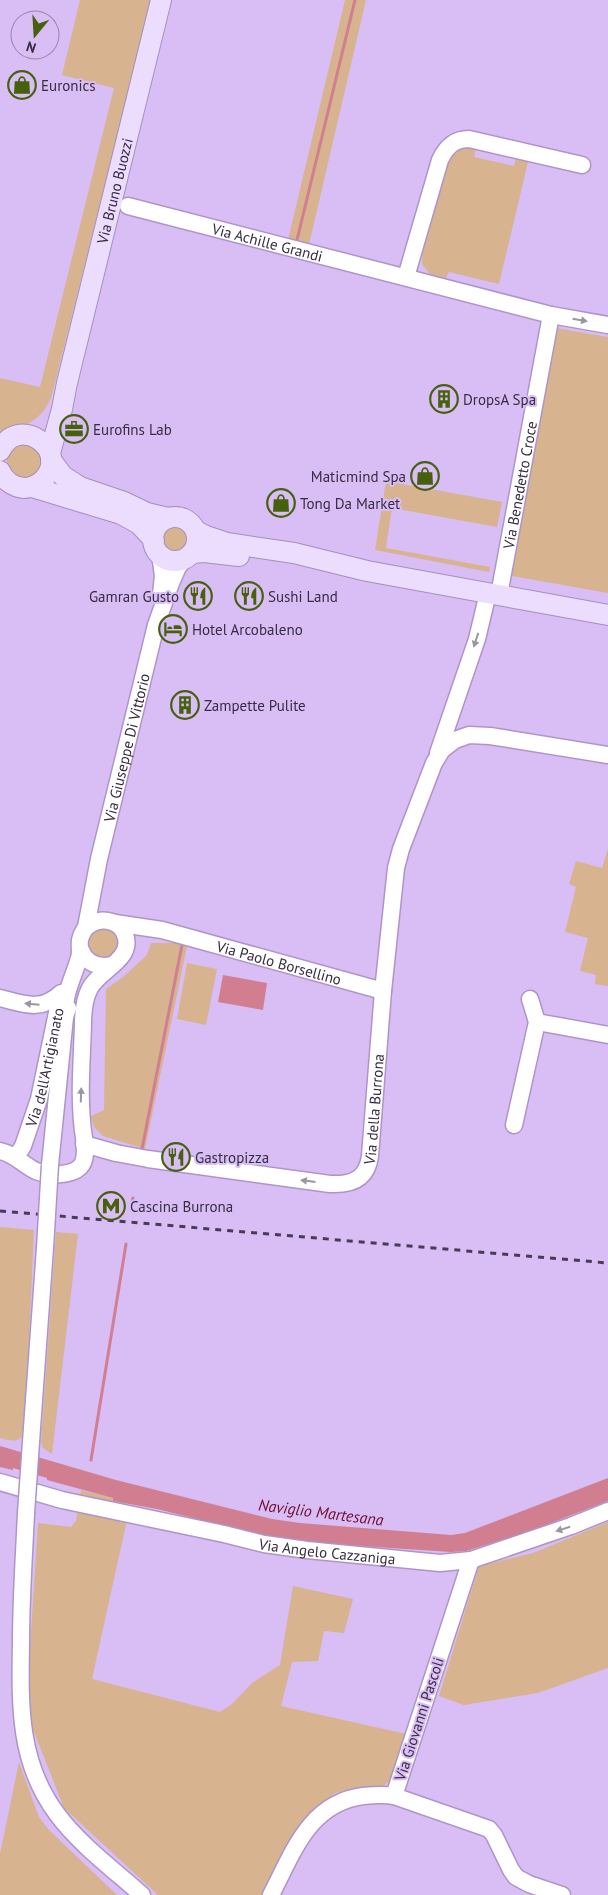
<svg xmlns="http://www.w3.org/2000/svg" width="608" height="1895" font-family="'PT Sans',sans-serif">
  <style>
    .green { fill: #d7b390 }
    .water { fill: #d17e90 }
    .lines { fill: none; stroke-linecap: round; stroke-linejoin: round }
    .stream { stroke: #d17e90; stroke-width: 3 }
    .minor-casing { stroke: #ae95c9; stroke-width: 19 }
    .major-casing { stroke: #a48fbc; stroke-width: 22 }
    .minor { stroke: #fff; stroke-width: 16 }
    .major { stroke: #ecdcfe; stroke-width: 20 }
    .rail { stroke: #483b55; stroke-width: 3; stroke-dasharray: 6 6; stroke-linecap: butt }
    .minor-bridge-casing { stroke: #ae95c9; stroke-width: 19; stroke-linecap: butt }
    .minor-bridge { stroke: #fff; stroke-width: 16 }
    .oneway { fill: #9b96a0 }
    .labels { text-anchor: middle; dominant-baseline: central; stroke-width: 4; stroke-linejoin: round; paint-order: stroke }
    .poi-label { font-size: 15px; fill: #372c42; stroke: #d8bef5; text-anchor: start }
    .street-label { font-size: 15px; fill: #372c42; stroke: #d8bef5 }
    .water-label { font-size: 16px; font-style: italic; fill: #730d33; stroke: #d8bef5 }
  </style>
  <rect width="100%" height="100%" fill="#d8bef5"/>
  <path class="green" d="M80,0H151L52,395C43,421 23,427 0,435V378L40,387L114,88L62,75Z
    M345,0H366L308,249L288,240Z
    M464,148L476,149L474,157L514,166L516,158L528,162L499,284L449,272L446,278L430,274L422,264V252L450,156L458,149Z
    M556,328L608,337V593L512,576Z
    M7 461a17 17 0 1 1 34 0a17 17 0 1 1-34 0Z
    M386,481L502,502L497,527L392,508L386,548L490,567L489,572L375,550Z
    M163 539a12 12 0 1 1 24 0a12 12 0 1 1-24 0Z
    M608,849V986L595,984L596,975L580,971L588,938L565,932L576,887L569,884L576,861L602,868Z
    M89 943a14 14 0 1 1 28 0a14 14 0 1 1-28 0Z
    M151,943H176L187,946L145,1149L103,1136L94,1127L91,1116L104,1110L106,989L123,977L147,955Z
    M187,963L217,969L206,1025L177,1019Z
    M0,1227L34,1230L25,1430C21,1444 12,1441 0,1438Z
    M56,1232L78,1234L52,1454L43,1448L41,1442Z
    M81,1490L113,1498L114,1501L127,1503L129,1511L92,1679L220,1712L232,1704L252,1683L280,1665L293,1586L353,1599L344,1633L324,1631L318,1661L292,1662L281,1706L406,1734L391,1780L379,1789L359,1787L335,1793L313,1809L262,1895H158L64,1808L32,1727L27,1695L38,1523L71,1527L76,1521Z
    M608,1522V1668L538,1693L464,1705L439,1696L479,1566L533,1553Z
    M19,1762L39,1817L49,1830L117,1895H0V1854Z"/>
  <path class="water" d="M223,975L267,983L263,1010L218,1002Z
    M0,1446L116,1480L272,1519L300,1523L451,1535L465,1533L608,1478V1501L525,1533L466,1551L451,1552L299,1542L269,1537L157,1509L113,1501V1498L47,1480V1478L13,1468V1470L0,1467Z"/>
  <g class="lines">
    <path class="stream" d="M297,240L355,0
      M142,1149L182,945
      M131,1206L133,1198
      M91,1460L126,1244"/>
    <defs>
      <g id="minor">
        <path id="s1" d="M128,206L551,315L608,325"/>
        <path d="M406,277L440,160C446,147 454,139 469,139L582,165"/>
        <path d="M160,554L163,576L161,594"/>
        <path id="s2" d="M499,595L551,315"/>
        <path d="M438,753L477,639L488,593"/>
        <path id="s3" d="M115,923L162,930L383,991"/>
        <path id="s4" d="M86,927L99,859L156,625L171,583L178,567L185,558"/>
        <path d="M81,950C86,963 98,968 112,965"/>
        <path d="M0,998C24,1004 41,1012 61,993"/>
        <path d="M530,999L537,1022"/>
        <path d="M537,1022L608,1035"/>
        <path d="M514,1125L537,1022"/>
        <path id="s5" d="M84,1144L116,1153L148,1159L330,1184C351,1185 367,1180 370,1156L383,991L396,868L401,849L434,763L442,750L455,740L469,735L490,736L608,755"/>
        <path d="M0,1151C15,1154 23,1165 36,1171C48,1176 71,1176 80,1167C87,1160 85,1147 84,1138C78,1100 82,1062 83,1024C83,1011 84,999 90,988C100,970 131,960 126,938C124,930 119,924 112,922C98,917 83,925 80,940C79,946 81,952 79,958C73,979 63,995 65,1017"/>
        <path id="s6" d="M16,1157L23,1146L39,1099L59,1003"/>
        <path d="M50,1165L65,1017L68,1008"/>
        <path d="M32,1428L45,1248"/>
        <path id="s7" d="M0,1482L62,1500L224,1534L264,1544L307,1550L440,1563L471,1560L571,1526L608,1511"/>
        <path d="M26,1513C24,1556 21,1599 21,1642C20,1704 18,1762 57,1814C79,1844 114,1870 142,1895"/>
        <path d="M471,1560L394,1796L489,1829L494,1835L511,1870L516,1877L529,1884L562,1895"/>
        <path d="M271,1895C293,1853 309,1803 363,1796C373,1795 384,1794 394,1796"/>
      </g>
      <g id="major">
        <path d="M0,451C17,413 71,449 44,479C39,484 31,488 24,488C13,487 4,480 0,471"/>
        <path id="s8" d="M50,453L62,409L67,383L161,0"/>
        <path d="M51,460L63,476L80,487L124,502L147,513L168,518"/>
        <path d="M32,487L121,514L139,524L154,540"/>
        <circle cx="175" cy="539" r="22"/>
        <path d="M196,531L206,536L227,543L294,553L367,571L608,615"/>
        <path d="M192,553L204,552L239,556"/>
      </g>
    </defs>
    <use href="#minor" class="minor-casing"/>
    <use href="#major" class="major-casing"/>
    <use href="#minor" class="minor"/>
    <use href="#major" class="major"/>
    <path class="rail" d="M0,1211L608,1263"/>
    <defs>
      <path id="minor-bridge" d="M45,1248L50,1165
        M26,1513L32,1428"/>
    </defs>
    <use href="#minor-bridge" class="minor-bridge-casing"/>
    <use href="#minor-bridge" class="minor-bridge"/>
  </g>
  <defs><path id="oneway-solid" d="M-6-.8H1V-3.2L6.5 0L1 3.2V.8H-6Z" transform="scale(1.25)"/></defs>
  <g class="oneway">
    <use href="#oneway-solid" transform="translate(580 320) rotate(10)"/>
    <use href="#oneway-solid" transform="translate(476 640) rotate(108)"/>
    <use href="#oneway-solid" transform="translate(32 1004) rotate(-175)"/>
    <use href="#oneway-solid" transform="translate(81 1095) rotate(-88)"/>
    <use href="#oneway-solid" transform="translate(308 1181) rotate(-173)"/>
    <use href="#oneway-solid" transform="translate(563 1529) rotate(162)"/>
  </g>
  <defs>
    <symbol id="shop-ring" viewBox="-11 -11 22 22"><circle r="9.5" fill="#d8bef5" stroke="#46600e" stroke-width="1.5"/><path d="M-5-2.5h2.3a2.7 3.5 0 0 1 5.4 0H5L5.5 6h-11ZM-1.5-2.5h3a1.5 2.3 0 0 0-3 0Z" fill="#46600e"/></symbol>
    <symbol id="building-ring" viewBox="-11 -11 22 22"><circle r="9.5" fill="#d8bef5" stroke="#46600e" stroke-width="1.5"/><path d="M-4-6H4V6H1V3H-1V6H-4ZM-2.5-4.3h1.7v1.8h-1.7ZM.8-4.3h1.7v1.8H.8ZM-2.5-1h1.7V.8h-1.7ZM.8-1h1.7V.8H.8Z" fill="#46600e"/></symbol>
    <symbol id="office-ring" viewBox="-11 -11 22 22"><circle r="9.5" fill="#d8bef5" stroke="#46600e" stroke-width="1.5"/><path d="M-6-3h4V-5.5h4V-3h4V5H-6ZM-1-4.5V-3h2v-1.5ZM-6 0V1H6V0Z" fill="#46600e"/></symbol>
    <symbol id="restaurant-ring" viewBox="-11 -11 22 22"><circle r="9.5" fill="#d8bef5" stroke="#46600e" stroke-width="1.5"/><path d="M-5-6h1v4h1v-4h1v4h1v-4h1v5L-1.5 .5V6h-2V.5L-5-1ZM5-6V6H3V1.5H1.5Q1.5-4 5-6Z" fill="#46600e"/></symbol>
    <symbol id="hotel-ring" viewBox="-11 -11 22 22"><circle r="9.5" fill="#d8bef5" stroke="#46600e" stroke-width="1.5"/><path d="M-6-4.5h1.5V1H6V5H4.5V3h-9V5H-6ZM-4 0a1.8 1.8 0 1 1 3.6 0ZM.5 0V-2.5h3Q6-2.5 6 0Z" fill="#46600e"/></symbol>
    <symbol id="metro-ring" viewBox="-11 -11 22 22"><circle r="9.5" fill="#d8bef5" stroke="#46600e" stroke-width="1.5"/><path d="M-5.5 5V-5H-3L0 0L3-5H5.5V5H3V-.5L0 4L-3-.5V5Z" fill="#46600e"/></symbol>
  </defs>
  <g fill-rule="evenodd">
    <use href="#shop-ring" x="6" y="69" width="32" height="32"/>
    <use href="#building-ring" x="428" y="383" width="32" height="32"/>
    <use href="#office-ring" x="58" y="413" width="32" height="32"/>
    <use href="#shop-ring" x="409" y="460" width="32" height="32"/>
    <use href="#shop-ring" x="265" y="487" width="32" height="32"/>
    <use href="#restaurant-ring" x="182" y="580" width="32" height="32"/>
    <use href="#restaurant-ring" x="233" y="580" width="32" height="32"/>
    <use href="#hotel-ring" x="157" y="613" width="32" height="32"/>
    <use href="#building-ring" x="169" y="689" width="32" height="32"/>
    <use href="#restaurant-ring" x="160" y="1141" width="32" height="32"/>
    <use href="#metro-ring" x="95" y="1190" width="32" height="32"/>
  </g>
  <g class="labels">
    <g class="poi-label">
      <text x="41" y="85">Euronics</text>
      <text x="463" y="399">DropsA Spa</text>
      <text x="93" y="429">Eurofins Lab</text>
      <text x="406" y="476" text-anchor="end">Maticmind Spa</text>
      <text x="300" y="503">Tong Da Market</text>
      <text x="179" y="596" text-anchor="end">Gamran Gusto</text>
      <text x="268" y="596">Sushi Land</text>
      <text x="192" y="629">Hotel Arcobaleno</text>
      <text x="204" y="705">Zampette Pulite</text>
      <text x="195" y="1157">Gastropizza</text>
      <text x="130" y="1206">Cascina Burrona</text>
    </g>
    <g class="street-label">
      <text stroke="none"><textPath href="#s8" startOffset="270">Via Bruno Buozzi</textPath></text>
      <text stroke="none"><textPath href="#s1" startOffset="144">Via Achille Grandi</textPath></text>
      <text stroke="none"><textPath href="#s2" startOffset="112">Via Benedetto Croce</textPath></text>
      <text stroke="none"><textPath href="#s4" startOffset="184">Via Giuseppe Di Vittorio</textPath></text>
      <text stroke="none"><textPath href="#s3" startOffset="169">Via Paolo Borsellino</textPath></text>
      <text stroke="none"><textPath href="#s6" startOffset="95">Via dell'Artigianato</textPath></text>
      <text stroke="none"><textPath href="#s5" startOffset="352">Via della Burrona</textPath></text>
      <text stroke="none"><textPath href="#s7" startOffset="335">Via Angelo Cazzaniga</textPath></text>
      <text transform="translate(419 1719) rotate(-72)">Via Giovanni Pascoli</text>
    </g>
    <g class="water-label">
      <text transform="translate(321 1512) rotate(7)">Naviglio Martesana</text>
    </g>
  </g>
  <g transform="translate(35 35) rotate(198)"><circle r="24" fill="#d8bef5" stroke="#9884ad"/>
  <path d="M0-4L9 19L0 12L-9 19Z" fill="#46600e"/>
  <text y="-8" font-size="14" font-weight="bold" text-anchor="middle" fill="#372c42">N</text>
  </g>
</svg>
